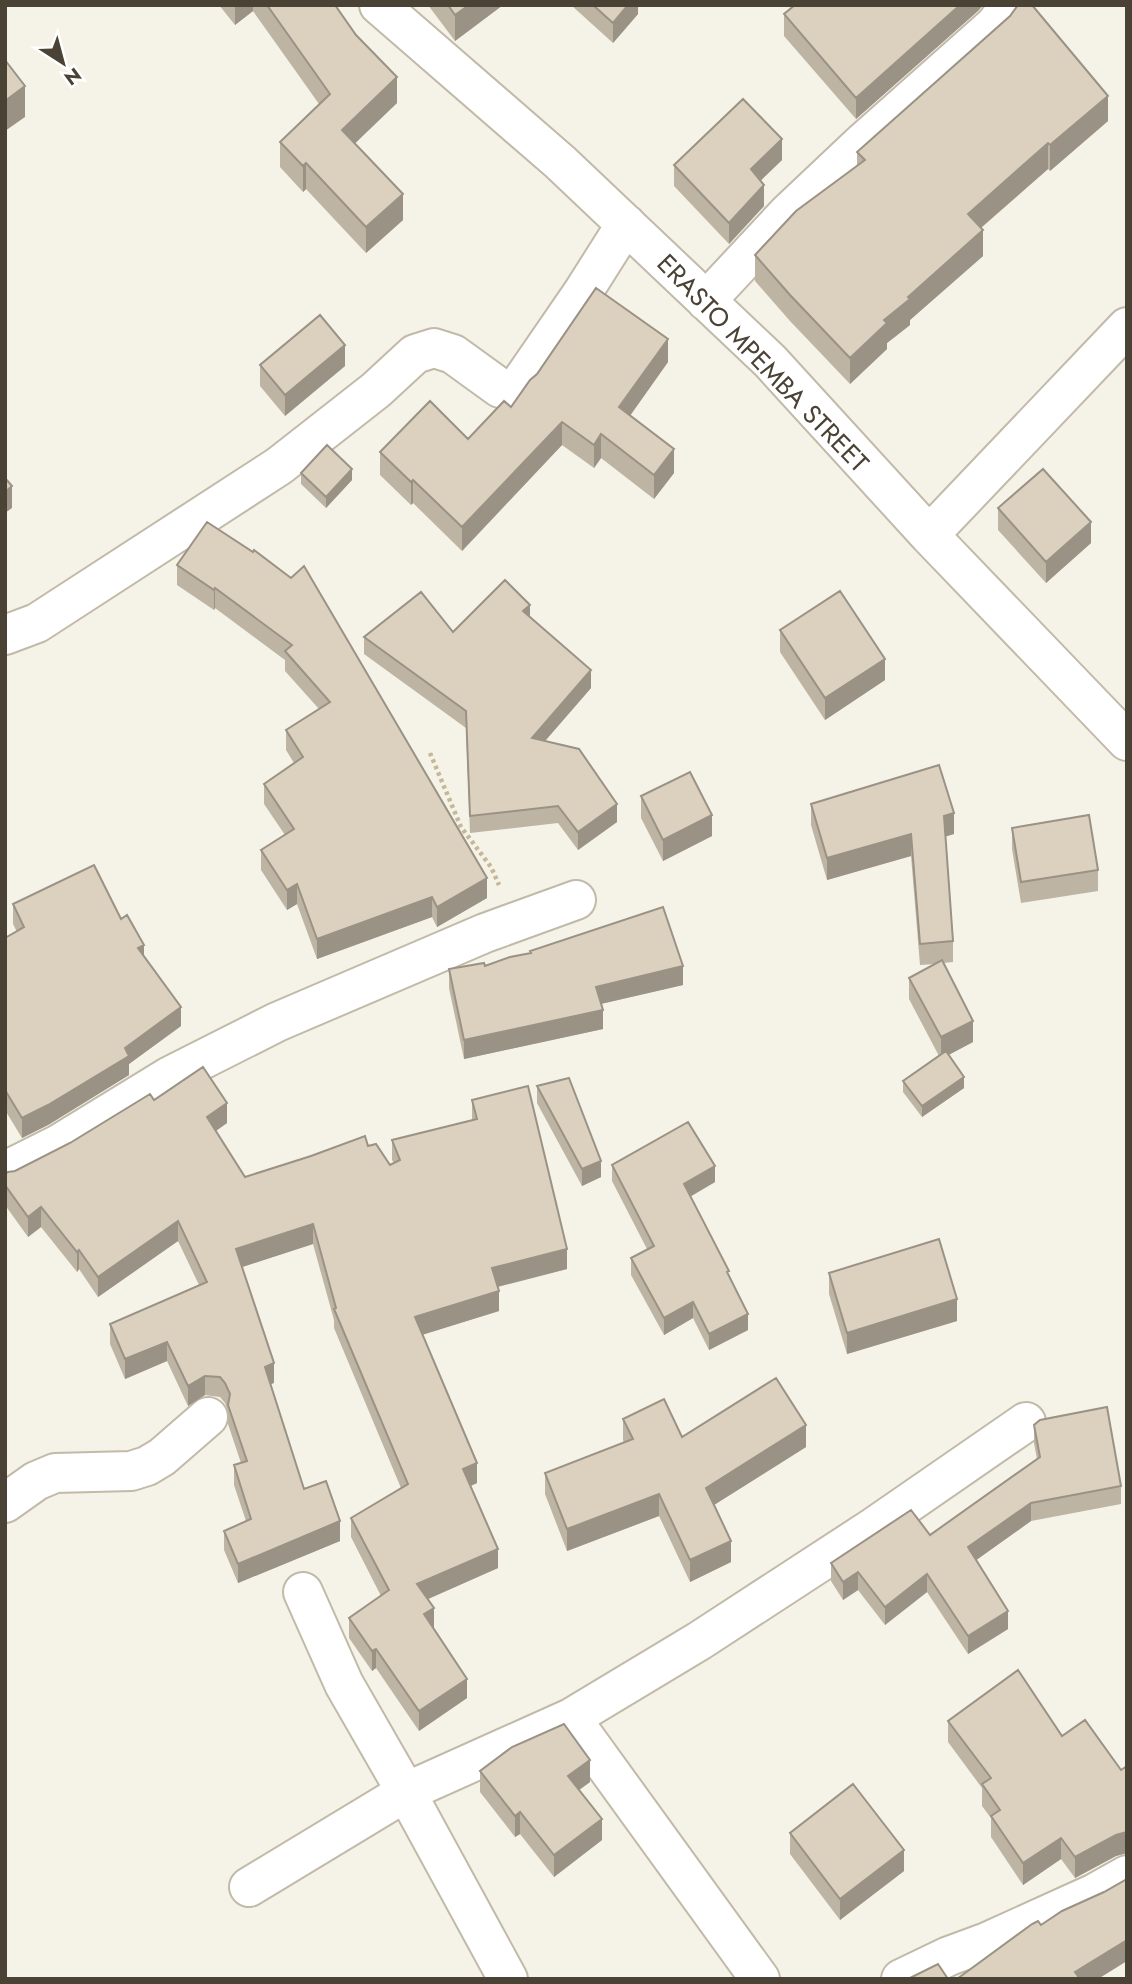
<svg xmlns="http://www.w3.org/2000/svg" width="1132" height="1984" font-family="Jost,sans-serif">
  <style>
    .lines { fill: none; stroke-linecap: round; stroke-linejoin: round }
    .minor-casing { stroke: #c2baa9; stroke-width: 42 }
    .path { stroke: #c6b798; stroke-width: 4.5; stroke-dasharray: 3.5 3.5; stroke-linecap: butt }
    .minor { stroke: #fff; stroke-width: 38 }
    .wall { fill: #bdb4a3 }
    .shaded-wall { fill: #9a9285 }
    .building { fill: #dcd1be; stroke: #9a9285; stroke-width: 2 }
    .labels { text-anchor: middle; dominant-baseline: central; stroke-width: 6; stroke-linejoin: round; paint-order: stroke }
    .street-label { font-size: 26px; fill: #4a4235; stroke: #fff }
  </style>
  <rect width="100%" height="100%" fill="#f5f2e7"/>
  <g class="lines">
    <defs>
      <path id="minor" d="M379,5L560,162L770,361L929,535L1127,741
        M706,301L788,213L860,145L995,25L1010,5
        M929,535L1127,327
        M5,635L37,623L279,466L376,390L415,354L434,348L453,354L500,388L508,390L519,385L583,292L626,224
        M5,1171L59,1144L170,1076L277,1022L485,933L576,900
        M5,1503L36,1481L55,1473L131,1471L147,1466L162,1457L208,1417
        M303,1592L344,1684L406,1792L508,1979
        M571,1718L760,1979
        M249,1887L406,1792L571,1718L699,1641L874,1527L1026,1422
        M901,1979L949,1956L987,1942L1093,1894L1127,1875"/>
    </defs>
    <use href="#minor" class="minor-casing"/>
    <path class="path" d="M430,753L461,827L491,867L499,885"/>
    <use href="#minor" class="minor"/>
  </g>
  <path class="wall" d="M219,5H335L397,103L354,143L403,220L366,253L306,189L303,192L280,167V142L319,104L253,11L235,25Z
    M428,5H503L455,41Z
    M571,5H638V14L613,43Z
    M979,10L856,119L784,36V14Z
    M1108,121L1050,171L1048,169L981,228L983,256L910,320V325L887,343V349L850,384L790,321L755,281V255L857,165V152Z
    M782,160L761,180L764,206L729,244L674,186V165Z
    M668,362L630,416L674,473L654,499L601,458L594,468L562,445L462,551L413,503L411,505L380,475V452L468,439L511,407Z
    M260,365L345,366L285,416L260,386Z
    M301,473L352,480L326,508L301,484Z
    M998,508L1091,543L1046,583L998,530Z
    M207,522L487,898L437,927L432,917L317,959L297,904L287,910L261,870V850L285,835L264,804V784L294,763L286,750V730L319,709L285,671V660L215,608L214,610L177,585V565Z
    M530,616L591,688L545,741L617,822L578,850L558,823L470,833L466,728L364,654V637L453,632Z
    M780,630L885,680L825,720L780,652Z
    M641,796L712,836L663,861L641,818Z
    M811,804L954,834L946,836L953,941V962L943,963L973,1042L948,1055L964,1088L922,1117L903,1092V1081L939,1056L909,999V978L935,964L920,965L911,856L827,880L811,825Z
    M1012,828L1098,870V891L1021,903L1012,849Z
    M13,904L121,919L144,956L181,1026L129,1064V1075L48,1125L22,1138L5,1110V938L17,932L13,924Z
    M530,951L683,985L601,1004L603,1029L464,1059L449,988V969L485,966L530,953Z
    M537,1086L601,1177L582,1186L537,1103Z
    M154,1100L227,1123L216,1131L245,1177L368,1146L390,1165L394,1163L392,1160V1140L472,1120V1100L567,1269L498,1287L499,1311L422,1335L477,1483L471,1486L498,1568L427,1599L433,1628L467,1698L419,1731L376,1668L372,1671L349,1638V1618L381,1596L351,1537V1518L401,1488L334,1328V1320L313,1244L242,1267L274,1383L270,1384L304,1489L340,1541L238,1583L224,1550V1531L246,1521L234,1485V1465L241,1463L228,1424V1411L225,1403L220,1397L205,1395L188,1406L167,1361L125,1379L110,1344V1324L199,1285L178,1241L98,1297L79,1269L77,1272L41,1227L28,1237L5,1205V1174L15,1171Z
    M612,1165L715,1182L690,1197L729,1276L748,1330L709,1350L693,1318L664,1335L631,1275V1258L647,1249L612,1181Z
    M829,1273L957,1321L847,1354L829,1294Z
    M623,1419L682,1437L806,1447L714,1505L731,1562L690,1582L659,1516L567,1551L545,1494V1473L624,1443L623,1440Z
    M1034,1425L1121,1486V1504L1031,1521L976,1560L1008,1629L968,1654L927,1592L885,1625L858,1590L843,1600L831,1581V1563L930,1535L1037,1459L1034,1443Z
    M948,1721L1062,1736L1121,1770L1127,1766V1853L1116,1856L1075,1878L1061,1859L1023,1885L991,1837V1818L982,1806V1788L948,1742Z
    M480,1771L590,1782L579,1790L602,1840L554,1877L520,1834L515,1837L480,1792Z
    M790,1833L904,1871L840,1920L790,1854Z"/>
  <path class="shaded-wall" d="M235,5H253V11L235,25Z
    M469,5H503L455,41V15Z
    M628,5H638V14L613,43V23Z
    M960,5H983L979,10L856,119V98Z
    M397,77V103L342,156V130Z
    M25,86V117L5,131V101Z
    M1108,96V121L1050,171V145Z
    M782,139V160L751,190V169Z
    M1048,143V169L968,239V214Z
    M306,163V189L303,192V166Z
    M764,185V206L729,244V223Z
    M403,194V220L366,253V227Z
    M983,230V256L910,320V325L887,343V349L850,384V358L884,320L908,297Z
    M668,339V362L619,431V407Z
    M345,345V366L285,416V395Z
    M562,422V445L462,551V527Z
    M601,434V458L594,468V445Z
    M674,449V473L654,499V475Z
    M352,469V480L326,508V497Z
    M413,480V503L411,505V482Z
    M12,486V508L5,513V492Z
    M1091,522V543L1046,583V562Z
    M215,588V608L214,610V590Z
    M530,605V623L523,611Z
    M885,659V680L825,720V698Z
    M591,670V688L532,756V738Z
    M617,804V822L578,850V832Z
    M954,813V834L944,837V816Z
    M712,815V836L663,861V840Z
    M911,834V856L827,880V858Z
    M487,878V898L437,927V907Z
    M297,884V904L287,910V890Z
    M432,897V917L317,959V939Z
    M144,945V964L138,948Z
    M683,966V985L596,1005V987Z
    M181,1007V1026L129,1064V1075L48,1125L22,1138V1118L125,1048Z
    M603,1010V1029L464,1059V1040Z
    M973,1021V1042L941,1059V1037Z
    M964,1077V1088L922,1117V1106Z
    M227,1103V1123L207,1137V1117Z
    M601,1161V1177L582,1186V1169Z
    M715,1166V1182L684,1200V1184Z
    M41,1207V1227L28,1237V1217Z
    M178,1221V1241L98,1297V1277Z
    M313,1224V1244L236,1269V1249Z
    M567,1249V1269L492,1288V1268Z
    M79,1250V1269L77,1272V1252Z
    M499,1291V1311L415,1337V1317Z
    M957,1299V1321L847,1354V1333Z
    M693,1302V1318L664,1335V1318Z
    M748,1314V1330L709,1350V1334Z
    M167,1342V1361L125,1379V1359Z
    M274,1363V1383L265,1386V1367Z
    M205,1376V1395L188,1406V1386Z
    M806,1425V1447L706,1510V1488Z
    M477,1463V1483L463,1489V1469Z
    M659,1494V1516L567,1551V1529Z
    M1031,1503V1521L968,1566V1547Z
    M340,1521V1541L238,1583V1564Z
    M731,1541V1562L690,1582V1560Z
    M498,1549V1568L417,1604V1584Z
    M858,1572V1590L843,1600V1582Z
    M927,1574V1592L885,1625V1607Z
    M434,1608V1627L424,1634V1614Z
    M1008,1611V1629L968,1654V1636Z
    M376,1649V1668L372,1671V1651Z
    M467,1679V1698L419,1731V1711Z
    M590,1760V1782L568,1798V1776Z
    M520,1812V1834L515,1837V1816Z
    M602,1819V1840L554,1877V1855Z
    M1127,1832V1853L1116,1856L1075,1878V1857L1116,1835Z
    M1061,1838V1859L1023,1885V1863Z
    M904,1850V1871L840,1920V1899Z
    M1127,1940V1961L1098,1979H1075V1972Z"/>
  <path class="building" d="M267,5H335L356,35L397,77L342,130L403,194L366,227L306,163L303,166L280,142L330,94Z
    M448,5H469L455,15Z
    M593,5H628L613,23Z
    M795,5H960L856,98L784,14Z
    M1018,5H1032L1108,96L1050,145L1048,143L968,214L983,230L908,297L910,299L884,320L887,323L850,358L790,295L755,255L796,211L865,160L857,152L1010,16Z
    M5,60L25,86L5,101Z
    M743,99L782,139L751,169L764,185L729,223L674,165Z
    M596,288L668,339L619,407L674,449L654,475L601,434L594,445L562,422L462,527L413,480L411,482L380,452L430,401L468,439L504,401L511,407L530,380L537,374Z
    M320,315L345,345L285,395L260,365Z
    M327,445L352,469L326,497L301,473Z
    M1043,469L1091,522L1046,562L998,508Z
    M5,478L12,486L5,492Z
    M207,522L253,552L254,550L291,578L304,566L487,878L437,907L432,897L317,939L297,884L287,890L261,850L294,829L264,784L303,757L286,730L330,702L285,651L292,645L215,588L214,590L177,565Z
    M505,580L530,605L523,611L591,670L532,738L579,749L617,804L578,832L558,806L470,816L466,711L364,637L421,592L453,632Z
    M840,591L885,659L825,698L780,630Z
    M939,765L954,813L944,816L953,941L920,944L911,834L827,858L811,804Z
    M690,772L712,815L663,840L641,796Z
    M1089,815L1098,870L1021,882L1012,828Z
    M94,865L121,919L127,915L144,945L138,948L181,1007L125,1048L129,1056L48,1105L22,1118L5,1090V938L24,927L13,904Z
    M663,907L683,966L596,987L603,1010L464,1040L449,969L484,963L485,966L510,957L531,953L530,951Z
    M942,960L973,1021L941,1037L909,978Z
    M946,1051L964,1077L922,1106L903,1081Z
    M203,1067L227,1103L207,1117L245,1177L311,1156L365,1136L368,1146L376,1144L390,1165L400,1160L392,1140L477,1119L472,1100L528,1086L567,1249L492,1268L499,1291L415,1317L477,1463L463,1469L498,1549L417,1584L434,1608L424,1614L467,1679L419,1711L376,1649L372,1651L349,1618L389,1590L351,1518L408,1484L334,1309L336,1308L313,1224L236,1249L274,1363L265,1367L304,1489L326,1481L340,1521L238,1564L224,1531L251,1519L234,1465L247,1461L228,1405L230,1394L225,1383L220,1377L205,1376L188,1386L167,1342L125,1359L110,1324L207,1282L178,1221L98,1277L79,1250L77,1252L41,1207L28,1217L5,1185V1174L8,1172L15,1171L70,1143L150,1094L154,1100Z
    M569,1078L601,1161L582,1169L537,1086Z
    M688,1122L715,1166L684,1184L729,1271L727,1272L748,1314L709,1334L693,1302L664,1318L631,1258L654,1246L612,1165Z
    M939,1239L957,1299L847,1333L829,1273Z
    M776,1378L806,1425L706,1488L731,1541L690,1560L659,1494L567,1529L545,1473L633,1439L623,1419L664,1399L682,1437Z
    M1107,1407L1121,1486L1031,1503L968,1547L1008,1611L968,1636L927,1574L885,1607L858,1572L843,1582L831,1563L911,1510L930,1535L1040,1457L1034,1425L1040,1420Z
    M1018,1670L1062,1736L1085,1720L1121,1770L1127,1766V1832L1116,1835L1075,1857L1061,1838L1023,1863L991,1816L1000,1810L982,1784L991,1778L948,1721Z
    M564,1724L590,1760L568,1776L602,1819L554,1855L520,1812L515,1816L480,1771L512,1747Z
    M853,1784L904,1850L840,1899L790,1833Z
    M1127,1879V1940L1075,1972L1080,1979H957L1032,1924L1038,1921L1041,1925L1062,1911L1104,1892Z
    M938,1964L948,1979H904L910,1978Z"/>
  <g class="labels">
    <g class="street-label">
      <text transform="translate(763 363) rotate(46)">ERASTO MPEMBA STREET</text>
    </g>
  </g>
  <rect width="1132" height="1984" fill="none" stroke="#4a4235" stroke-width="14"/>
  <g transform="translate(63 63) rotate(144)" stroke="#ffffff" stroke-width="5" paint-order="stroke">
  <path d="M0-5L12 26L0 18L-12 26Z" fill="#4a4235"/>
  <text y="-10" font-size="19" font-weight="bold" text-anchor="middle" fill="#4a4235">N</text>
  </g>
</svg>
